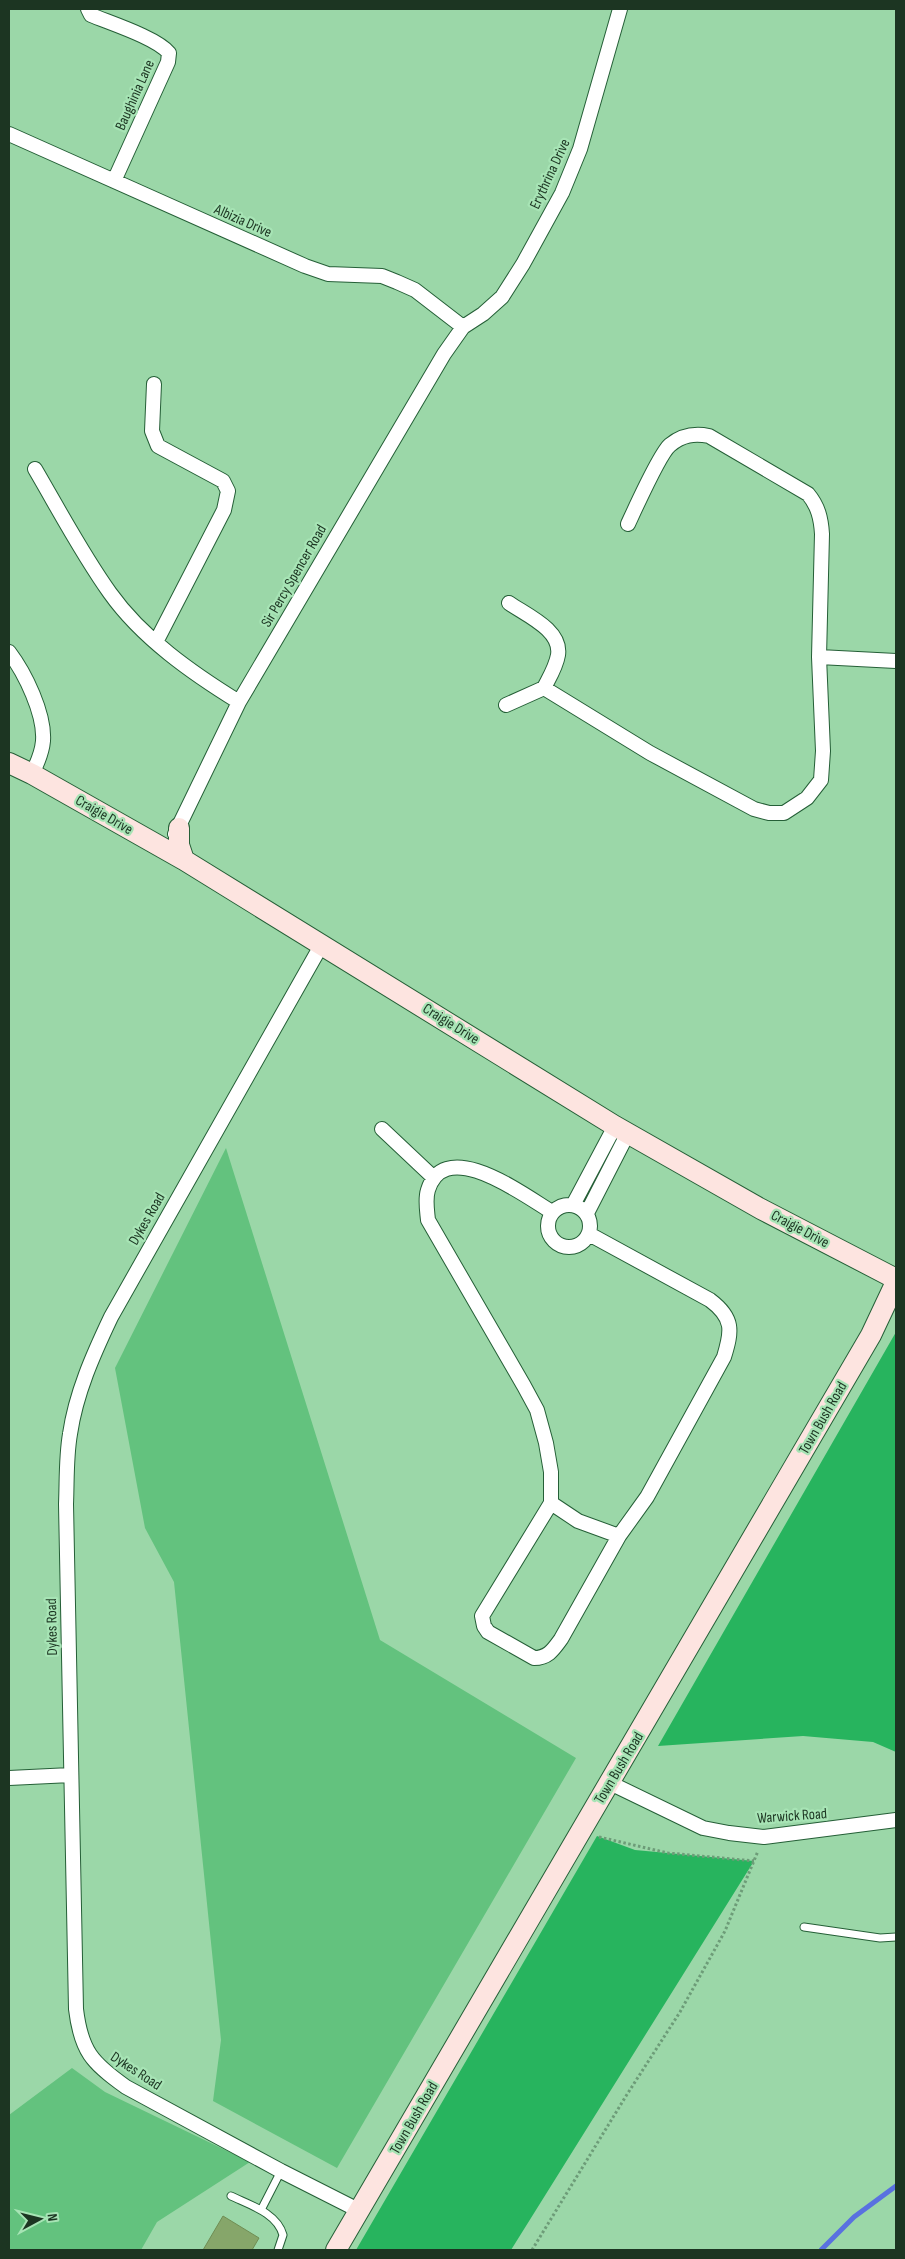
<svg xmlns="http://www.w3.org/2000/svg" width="905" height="2259" font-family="'Sofia Sans Condensed',sans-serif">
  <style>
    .green { fill: #63c27e }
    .forest { fill: #27b45e }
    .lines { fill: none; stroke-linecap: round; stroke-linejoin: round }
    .stream { stroke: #5971e0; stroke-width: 5 }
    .building { fill: #86a66a; stroke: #6f8d53 }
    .lane-casing { stroke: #255f37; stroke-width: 9 }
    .street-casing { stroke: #255f37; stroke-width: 16 }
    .secondary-casing { stroke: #255f37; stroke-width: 22 }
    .path { stroke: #6d9c78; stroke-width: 3; stroke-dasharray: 2.5 2.5; stroke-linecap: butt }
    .lane { stroke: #fff; stroke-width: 7 }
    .street { stroke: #fff; stroke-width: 14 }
    .secondary { stroke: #fde4e0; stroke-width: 20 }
    .labels { text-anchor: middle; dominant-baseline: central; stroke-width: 4.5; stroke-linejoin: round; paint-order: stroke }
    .street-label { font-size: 15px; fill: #1c3522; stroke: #a7e4b5 }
  </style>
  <rect width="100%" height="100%" fill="#9bd7a8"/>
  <path class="green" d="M226,1148L380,1640L576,1758L337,2168L213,2101L221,2040L174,1582L145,1528L115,1368Z
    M72,2068L105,2092L250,2162L157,2222L141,2250H9V2115Z"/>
  <path class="forest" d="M896,1332V1752L873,1742L803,1736L658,1746Z
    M597,1836L635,1850L754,1861L511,2250H356Z"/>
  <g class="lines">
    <path class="stream" d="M821,2250L854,2217L896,2186"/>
  </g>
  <path class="building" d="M223,2216L259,2238L252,2250H203Z"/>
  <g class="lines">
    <defs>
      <path id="lane" d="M804,1927L880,1938L896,1937
        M231,2196C250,2205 277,2213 283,2235L278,2250
        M261,2210L281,2171"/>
      <path id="street" d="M88,9L91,15C110,23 157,38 169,53L168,62L114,181
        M9,134L305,266L328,274L382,276L397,282L415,290L463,327
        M154,384L152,431L158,446L223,481L228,491L224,510L156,642
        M35,469C59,510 82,554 110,593C142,638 192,673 239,702
        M9,652C25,673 45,714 43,741C42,753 37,764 32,774
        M819,657L896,661
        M544,688L650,753L754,809L769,813H784L807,798L821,780L823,751L819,657L822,534C821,518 818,506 808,494L709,436C694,433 682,435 670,445C660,453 635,509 628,524
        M506,705L544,688C549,678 556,667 558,655C562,630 526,615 509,603
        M175,834L239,702L444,354L463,327L483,314L502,297L523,264L562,193L580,149L620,9
        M322,944L111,1317C93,1355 76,1393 70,1434C66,1457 67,1481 66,1504L76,2009C81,2051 92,2063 126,2087L281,2171L360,2211
        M382,1129L434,1178
        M548 1226a21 21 0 1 1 42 0a21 21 0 1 1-42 0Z
        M573,1205L615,1126
        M552,1212C525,1196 445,1135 428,1190C425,1199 427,1210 428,1220L524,1386L537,1410L546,1443L551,1472V1503L482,1616L484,1626L488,1632L534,1658C548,1658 553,1650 561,1639L619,1536L647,1497L724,1357C732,1331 734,1318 710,1300L589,1234
        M587,1213L628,1133
        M551,1503L578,1521L619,1536
        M9,1778L71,1775
        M610,1783L703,1828L729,1833L764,1837L896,1820"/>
      <path id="secondary" d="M9,763L32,774L184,860L615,1126L761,1209L896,1279
        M179,828V845L184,860
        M336,2250L871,1335L896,1282"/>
    </defs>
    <use href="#lane" class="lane-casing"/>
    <use href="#street" class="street-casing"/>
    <use href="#secondary" class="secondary-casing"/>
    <path class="path" d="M599,1837L668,1853L754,1861
      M532,2250L626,2096L680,2012L725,1931L758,1851"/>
    <use href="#lane" class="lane"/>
    <use href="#street" class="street"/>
    <use href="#secondary" class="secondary"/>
  </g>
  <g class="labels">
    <g class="street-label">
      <text transform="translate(135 95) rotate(-66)">Baughinia Lane</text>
      <text transform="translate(550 174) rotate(-65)">Erythrina Drive</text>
      <text transform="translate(243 221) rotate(24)">Albizia Drive</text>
      <text transform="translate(294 576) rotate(-60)">Sir Percy Spencer Road</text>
      <text transform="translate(104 815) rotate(30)">Craigie Drive</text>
      <text transform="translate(451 1024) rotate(32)">Craigie Drive</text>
      <text transform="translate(147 1219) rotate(-60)">Dykes Road</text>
      <text transform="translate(800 1229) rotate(28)">Craigie Drive</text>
      <text transform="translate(823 1418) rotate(-60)">Town Bush Road</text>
      <text transform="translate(52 1627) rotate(-91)">Dykes Road</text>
      <text transform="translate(619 1768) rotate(-59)">Town Bush Road</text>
      <text transform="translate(792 1816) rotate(-4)">Warwick Road</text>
      <text transform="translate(136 2071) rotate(33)">Dykes Road</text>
      <text transform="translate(414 2118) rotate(-60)">Town Bush Road</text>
    </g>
  </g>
  <rect width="905" height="2259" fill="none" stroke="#1c3522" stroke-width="20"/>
  <g transform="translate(40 2219) rotate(83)" stroke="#a7e4b5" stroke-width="4" paint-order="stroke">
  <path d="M0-4L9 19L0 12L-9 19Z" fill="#1c3522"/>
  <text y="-8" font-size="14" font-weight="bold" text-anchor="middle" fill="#1c3522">N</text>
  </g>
</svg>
